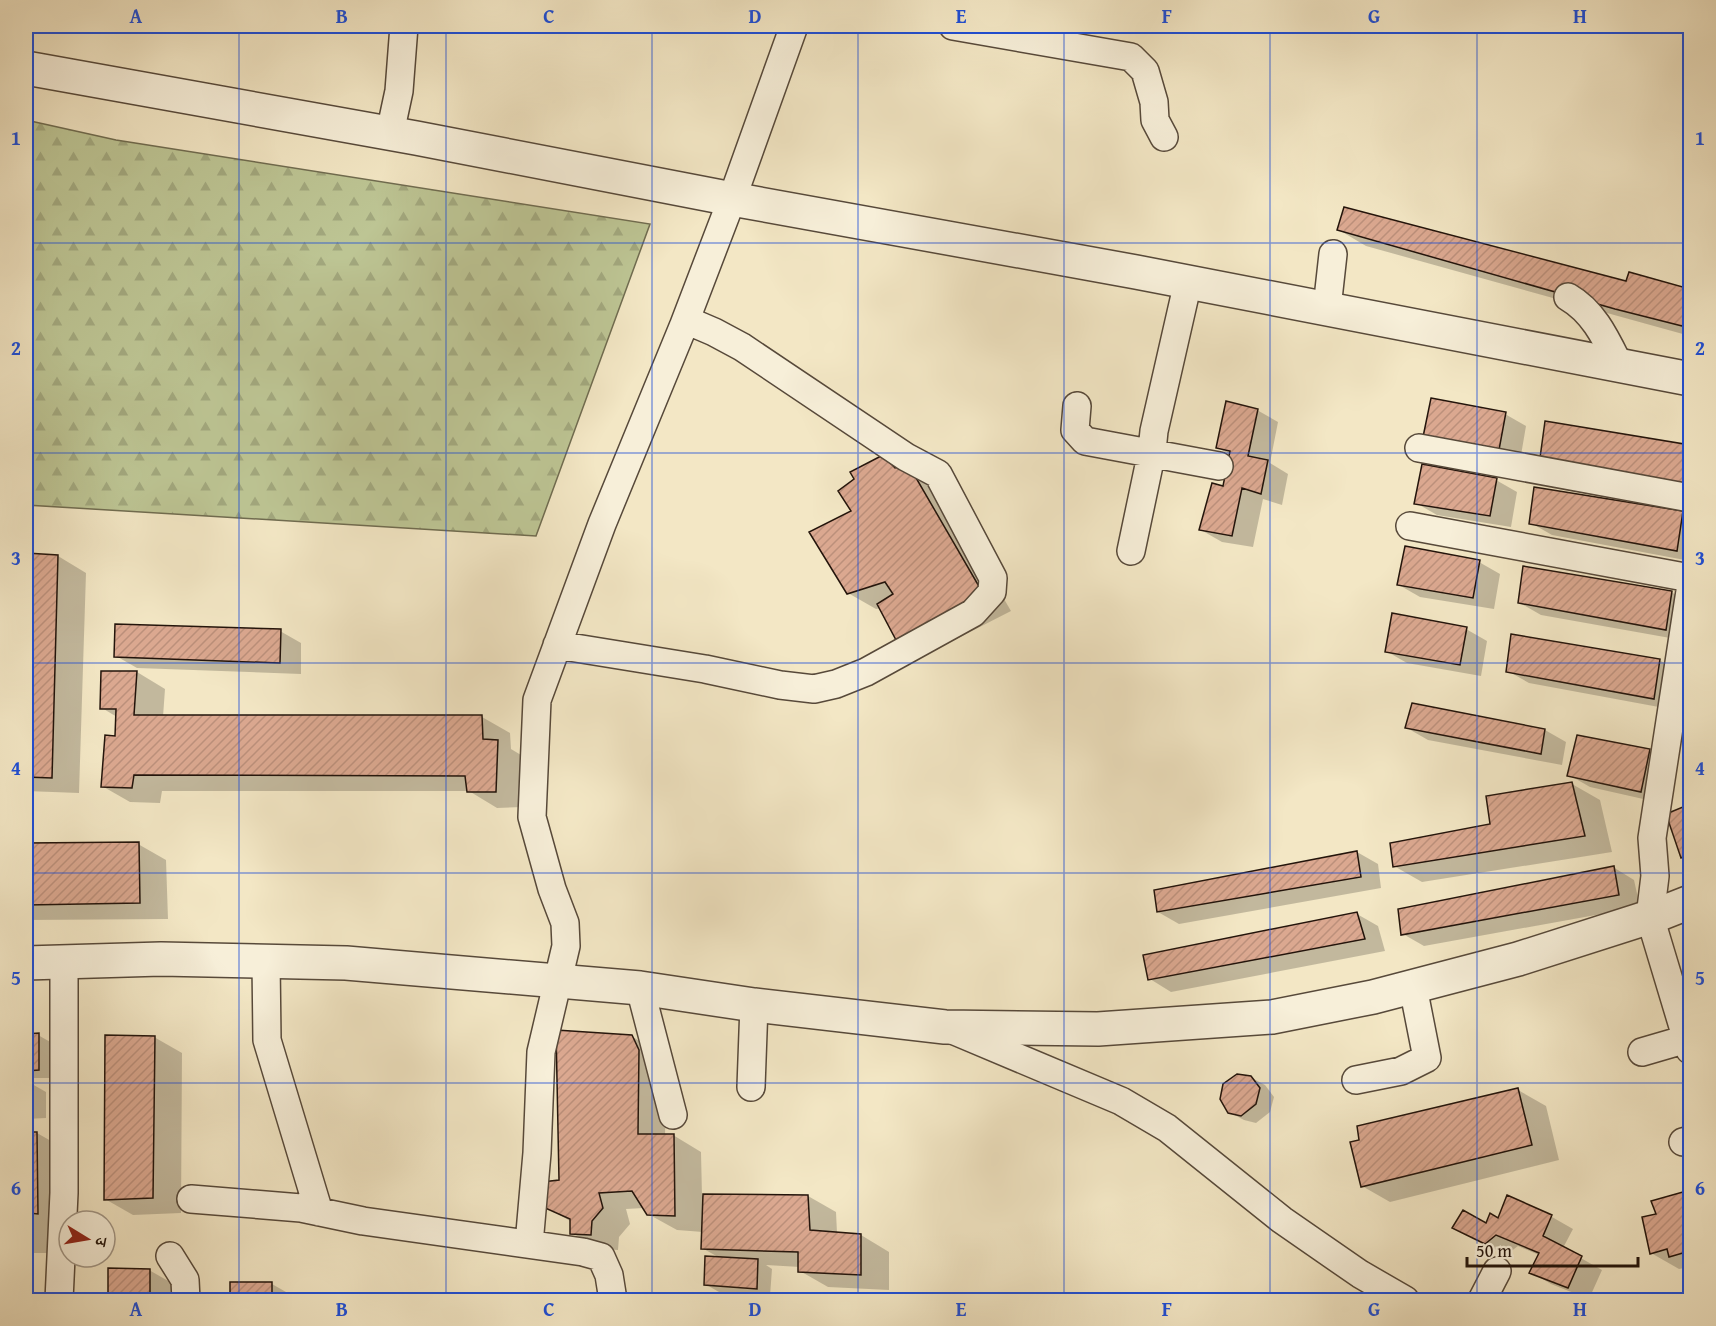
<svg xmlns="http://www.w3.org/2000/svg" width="1716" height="1326" font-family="'Gentium Book Plus','Noto Serif Devanagari',serif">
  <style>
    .forest { fill: url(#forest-firs); stroke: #706c50; stroke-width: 1.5 }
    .shadow { fill: #0003 }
    .building { fill: url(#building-hatch); stroke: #23140b; stroke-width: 1.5 }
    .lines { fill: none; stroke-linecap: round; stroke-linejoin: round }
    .minor-casing { stroke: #57493a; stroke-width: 30 }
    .tertiary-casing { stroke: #57493a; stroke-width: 36 }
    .minor { stroke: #f7efd9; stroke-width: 27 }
    .tertiary { stroke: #f7efd9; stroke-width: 33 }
    .grid { fill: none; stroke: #1d4ed8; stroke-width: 1.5; stroke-opacity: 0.55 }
    .neatline { fill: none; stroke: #1d4ed8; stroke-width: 2 }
    .grid-label { font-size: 20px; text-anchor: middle; font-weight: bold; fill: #1d4ed8 }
  </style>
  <defs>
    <pattern id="forest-firs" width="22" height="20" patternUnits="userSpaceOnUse" patternTransform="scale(1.5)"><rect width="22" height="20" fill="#bdc594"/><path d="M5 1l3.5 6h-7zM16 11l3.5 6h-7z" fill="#a2a87e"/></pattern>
    <pattern id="building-hatch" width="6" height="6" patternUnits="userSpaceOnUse" patternTransform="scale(1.5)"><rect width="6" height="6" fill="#dba890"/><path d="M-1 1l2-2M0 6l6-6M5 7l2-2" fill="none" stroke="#bc907b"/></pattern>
  </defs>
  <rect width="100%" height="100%" fill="#f3e7c5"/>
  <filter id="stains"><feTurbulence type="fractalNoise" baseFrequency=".00333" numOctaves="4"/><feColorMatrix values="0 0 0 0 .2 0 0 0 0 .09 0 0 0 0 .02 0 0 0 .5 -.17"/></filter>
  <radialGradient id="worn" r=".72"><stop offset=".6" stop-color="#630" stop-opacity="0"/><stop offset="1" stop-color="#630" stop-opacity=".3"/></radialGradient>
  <path class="forest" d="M26,120L116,140L650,224L536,536L26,505Z"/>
  <path class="shadow" d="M1339,230L1627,283L1630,274L1690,290V336L1366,246Z
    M1257,410L1278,422L1270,463L1288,474L1282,505L1263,499L1253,547L1222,542L1201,530L1225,488L1231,455L1218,448Z
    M1505,414L1526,426L1520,461L1446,448Z
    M1546,423L1690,446V493Z
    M883,457L936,482L1011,611L925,655L897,639L881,608L876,609L848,593L853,511Z
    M1496,480L1517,492L1511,527L1437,515L1416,503Z
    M1682,513L1690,518V561L1552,535L1531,523Z
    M26,555L58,556L86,573L79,793L26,791Z
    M1479,562L1500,574L1494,609L1420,597L1399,585Z
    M1671,592L1690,603L1687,641L1541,615L1520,603Z
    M1466,629L1487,641L1481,676L1407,663L1386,651Z
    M280,631L301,643V674L137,668L116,656Z
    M1659,660L1680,672L1675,710L1529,683L1508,671Z
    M137,672L165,689L163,717H482L510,733L511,749L526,758L523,807L497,808L469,791H162L160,803L130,802L102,786L117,738V717L102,708Z
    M1407,728L1545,730L1566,742L1562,765L1428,740Z
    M1649,750L1670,762L1661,803L1590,787L1569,775Z
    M1572,784L1600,800L1612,852L1422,882L1394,866L1492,825Z
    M1690,805V861L1682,857L1668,814Z
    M26,844H138L166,860L168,919L26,920Z
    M1357,852L1378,864L1381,888L1179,924L1158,912Z
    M1613,867L1634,880L1640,907L1424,946L1403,934Z
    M1357,914L1378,926L1385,951L1171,992L1150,979Z
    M26,1035H38L52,1043V1078H26Z
    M631,1036L660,1053L667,1067L665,1135H673L701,1152L702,1196H808L836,1212L837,1233L861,1235L889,1252V1290L828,1287L800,1271V1267L766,1265L772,1269L770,1296L719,1292L705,1284L720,1258L702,1248L703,1232L677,1230L648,1214L644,1208L626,1209L630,1224L619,1237L618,1250L600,1249L572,1233V1222L545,1207L560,1181Z
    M154,1037L182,1053L181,1213L133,1215L105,1199Z
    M1250,1077L1265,1085L1274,1097L1270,1112L1256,1123L1244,1120L1229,1112Z
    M26,1084H32L46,1092V1118L26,1119Z
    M1518,1090L1546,1106L1559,1160L1390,1202L1362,1186L1361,1141Z
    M26,1133H37L58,1145L48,1253H26Z
    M1690,1192V1267L1679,1269L1651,1253L1658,1216L1653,1202Z
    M1508,1197L1552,1217L1573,1229L1563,1248L1602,1270L1589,1299L1551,1284L1531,1272L1539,1255L1518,1246L1506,1255L1475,1239L1486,1225L1499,1219Z
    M26,1269L30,1272L31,1300H26Z
    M109,1270H149L177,1286V1300H109Z
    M232,1283L272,1284L300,1300H231Z"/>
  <path class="building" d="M1344,207L1626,281L1629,272L1690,289V328L1615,309L1337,230Z
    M1431,398L1506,412L1499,450L1423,437Z
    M1226,401L1258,409L1248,456L1268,460L1261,494L1242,488L1232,536L1199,530L1212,483L1223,486L1230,451L1216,448Z
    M1545,421L1690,445L1688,485L1540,458Z
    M883,455L895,468L908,464L984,595L896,640L877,604L893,594L885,582L847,594L809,532L851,511L838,491L854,479L850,472Z
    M1422,464L1497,478L1490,516L1414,504Z
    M1534,487L1683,511L1677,551L1529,524Z
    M1405,546L1480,560L1473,598L1397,585Z
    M26,553L58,555L52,778L26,777Z
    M1523,566L1672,591L1666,630L1518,603Z
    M1392,613L1467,627L1460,665L1385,652Z
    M115,624L281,629L280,663L114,657Z
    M1511,634L1660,659L1654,699L1506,672Z
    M101,671H137L134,715H482L483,739L498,740L496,792H467L465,776L134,775L132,788L101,787L105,735L115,736L116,709H100Z
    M1412,703L1545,729L1541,754L1405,728Z
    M1577,735L1650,749L1641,792L1567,776Z
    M1572,782L1585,836L1393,867L1390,843L1490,824L1486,796Z
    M1690,804V854L1681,858L1666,814Z
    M139,842L140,903L26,905V843Z
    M1357,851L1361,877L1157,912L1154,890Z
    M1614,866L1619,895L1401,935L1398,909Z
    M1357,912L1365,939L1148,980L1143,955Z
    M556,1030L632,1035L639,1050L638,1134H674L675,1216L647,1215L632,1191L599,1193L603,1208L592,1221L591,1235L570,1234V1219L543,1207L542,1182L559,1180Z
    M39,1033V1070L26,1071V1034Z
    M105,1035L155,1036L153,1198L104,1200Z
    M1237,1074L1251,1076L1260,1088L1256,1104L1241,1116L1228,1113L1220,1099L1223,1084Z
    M26,1083H33V1111H26Z
    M1518,1088L1532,1145L1361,1187L1350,1142L1359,1140L1357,1126Z
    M26,1132H37L38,1214L29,1213L27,1242H26Z
    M1690,1190V1251L1669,1257L1667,1249L1650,1254L1642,1217L1656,1214L1651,1201Z
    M703,1194L808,1195L810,1230L861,1234V1275L798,1272V1252L701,1249Z
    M1507,1195L1552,1215L1543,1236L1582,1256L1568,1288L1529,1273L1539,1253L1496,1235L1485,1244L1452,1228L1463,1210L1486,1223L1490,1213L1498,1218Z
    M705,1256L758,1259L757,1289L704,1285Z
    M108,1268L150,1269V1300H108Z
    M230,1282H272V1300H230Z"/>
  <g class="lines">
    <defs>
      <path id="minor" d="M953,26L1131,57L1145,71L1154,102L1155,120L1164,137
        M390,133L399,91L404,26
        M1568,297C1594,312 1606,339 1619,365
        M1327,308L1333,254
        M1077,406L1075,430L1085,441L1219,466
        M1419,448L1690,498
        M1410,526L1690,578
        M1131,551L1152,451L1154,431L1188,282
        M1690,591L1652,838L1655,876L1650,917L1690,1050
        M557,645L705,669L780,685L814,689L836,684L866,672L973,613L992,592L993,578L938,474L906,457L742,347L714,332L686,320
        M266,961L267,1040L319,1212
        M640,988L673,1115
        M950,1029L1121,1101L1167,1128L1282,1220L1360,1274L1405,1300
        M1642,1052L1690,1038
        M1356,1080L1401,1071L1427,1058L1413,987
        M751,1087L754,1005
        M1683,1142L1690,1140
        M191,1199L301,1208L363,1221L583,1252L601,1257L609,1275L613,1300
        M529,1244L537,1153L541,1052L566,946L565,923L552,889L532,817L537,700L602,524L683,327L732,199L794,26
        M170,1256L185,1280L186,1300
        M59,1300L64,1193V963
        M1482,1300L1497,1271"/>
      <path id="tertiary" d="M26,68L416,138L732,199L1136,272L1690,379
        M26,963L161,959L346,963L640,988L754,1005L945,1027L1098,1029L1272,1017L1373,997L1518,959L1662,913L1690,902"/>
    </defs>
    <use href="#minor" class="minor-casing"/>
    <use href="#tertiary" class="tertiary-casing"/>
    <use href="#minor" class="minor"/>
    <use href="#tertiary" class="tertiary"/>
  </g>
  <path class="grid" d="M239,26V1300M446,26V1300M652,26V1300M858,26V1300M1064,26V1300M1270,26V1300M1477,26V1300M26,243H1690M26,453H1690M26,663H1690M26,873H1690M26,1083H1690"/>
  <rect width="1716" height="1326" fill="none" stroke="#f3e7c5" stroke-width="66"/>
  <g transform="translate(87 1239) rotate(101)"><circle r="28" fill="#f7efd9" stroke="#a29787" stroke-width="1.5"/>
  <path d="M0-4.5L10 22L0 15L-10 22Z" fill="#8f2418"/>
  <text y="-9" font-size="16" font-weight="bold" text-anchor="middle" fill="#23140b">उ</text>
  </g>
  <path d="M1467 1257v9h171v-9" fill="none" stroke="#23140b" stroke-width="3"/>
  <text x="1476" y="1257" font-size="18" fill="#23140b" stroke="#f7efd9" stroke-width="4.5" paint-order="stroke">50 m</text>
  <rect x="33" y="33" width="1650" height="1260" class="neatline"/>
  <g class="grid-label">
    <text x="136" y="23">A</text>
    <text x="342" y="23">B</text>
    <text x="549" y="23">C</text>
    <text x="755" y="23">D</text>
    <text x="961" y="23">E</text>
    <text x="1167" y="23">F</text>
    <text x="1374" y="23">G</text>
    <text x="1580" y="23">H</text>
    <text x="16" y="145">1</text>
    <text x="1700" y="145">1</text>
    <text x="16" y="355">2</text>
    <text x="1700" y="355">2</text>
    <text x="16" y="565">3</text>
    <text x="1700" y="565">3</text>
    <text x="16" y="775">4</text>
    <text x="1700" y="775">4</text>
    <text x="16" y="985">5</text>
    <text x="1700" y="985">5</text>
    <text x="16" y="1195">6</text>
    <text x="1700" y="1195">6</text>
    <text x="136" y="1316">A</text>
    <text x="342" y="1316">B</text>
    <text x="549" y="1316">C</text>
    <text x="755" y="1316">D</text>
    <text x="961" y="1316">E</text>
    <text x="1167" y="1316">F</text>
    <text x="1374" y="1316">G</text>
    <text x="1580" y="1316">H</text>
  </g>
  <rect width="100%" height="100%" filter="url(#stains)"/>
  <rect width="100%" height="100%" fill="url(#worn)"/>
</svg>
